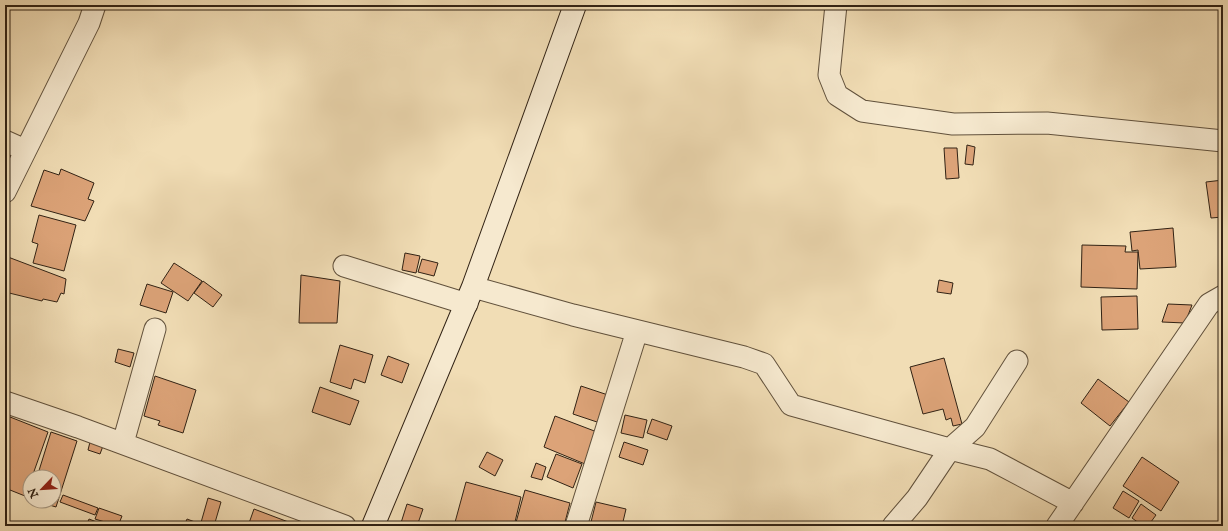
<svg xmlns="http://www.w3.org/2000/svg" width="1228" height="531" font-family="'IM FELL English',serif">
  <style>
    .building { fill: #dca378; stroke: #312214 }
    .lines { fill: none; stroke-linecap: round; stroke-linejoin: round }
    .street-casing { stroke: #61513c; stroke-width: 23 }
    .secondary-casing { stroke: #312214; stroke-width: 24 }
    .street { stroke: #f6e9cf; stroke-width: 21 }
    .secondary { stroke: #f6e9cf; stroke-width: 22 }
  </style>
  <rect width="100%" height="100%" fill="#f1ddb5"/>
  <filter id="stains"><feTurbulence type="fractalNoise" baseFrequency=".005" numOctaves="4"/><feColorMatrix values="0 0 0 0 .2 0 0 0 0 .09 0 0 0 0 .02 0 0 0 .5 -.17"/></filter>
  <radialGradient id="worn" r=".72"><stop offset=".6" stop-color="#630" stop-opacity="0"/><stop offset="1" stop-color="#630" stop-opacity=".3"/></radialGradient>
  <path class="building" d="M967,145L975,147L973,165L965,164Z
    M944,148H957L959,178L946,179Z
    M61,169L94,183L88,199L94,201L85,221L31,206L44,170L59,175Z
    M1223,180V217L1211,218L1206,182Z
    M39,215L76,225L64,271L33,263L38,244L32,242Z
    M1173,228L1176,267L1140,269L1138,250L1132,251L1130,232Z
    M1082,245L1126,246L1125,252H1138L1137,289L1081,287Z
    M405,253L420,256L416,273L402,270Z
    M8,257L66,279L64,294L61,293L57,302L43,299L42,301L5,292V272Z
    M422,259L438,263L434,276L418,272Z
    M174,263L202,281L188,301L161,283Z
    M301,275L340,281L337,323H299Z
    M939,280L953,283L951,294L937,292Z
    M203,281L222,295L213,307L194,293Z
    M147,284L173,292L166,313L140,305Z
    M1137,296L1138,329L1102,330L1101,297Z
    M1168,304L1192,305L1185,323L1162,322Z
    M340,345L373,355L365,383L354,379L351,389L330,382Z
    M118,349L134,353L130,367L115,362Z
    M388,356L409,364L402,383L381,375Z
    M944,358L962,424L953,426L951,418L946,420L943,409L923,414L910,367Z
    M155,376L196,390L183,433L158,425L160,421L144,416Z
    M1098,379L1129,402L1110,426L1081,403Z
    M581,386L608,395L600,423L573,414Z
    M320,387L359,401L350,425L312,412Z
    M5,415L48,432L32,477H30L25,496L5,488Z
    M625,415L647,420L643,438L621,433Z
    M555,416L597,432L585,464L544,447Z
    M652,419L672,426L667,440L647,433Z
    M51,432L77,441L56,507L36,501H54V477H37Z
    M90,442L103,446L100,454L88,450Z
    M624,442L648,450L643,465L619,457Z
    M487,452L503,460L495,476L479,467Z
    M556,454L582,464L573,488L547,477Z
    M1142,457L1179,482L1161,511L1123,486Z
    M536,463L546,467L542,480L531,477Z
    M466,482L521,497L514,526H454Z
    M525,490L570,503L564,526H515Z
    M1123,491L1139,501L1129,518L1113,508Z
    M63,495L98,508L95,515L60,502Z
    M208,498L221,502L214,526H200Z
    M596,502L626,509L622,526H590Z
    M407,504L423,509L417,526H400Z
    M1141,504L1156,515L1148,526H1143L1132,518Z
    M99,508L122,516L118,526L95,519Z
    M254,509L299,526H248Z
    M89,519L107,526H86Z
    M187,519L195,522L193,526H184Z"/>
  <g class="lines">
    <defs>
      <path id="street" d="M836,5L829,75L837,95L862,111L953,124L1047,123L1223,141
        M5,141L25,150
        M5,192L89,23L95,5
        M344,266L467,304
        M473,287L573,315L744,357L764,364L791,405L950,449L990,459L1073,503
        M5,402L78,427L345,526
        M123,443L155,329
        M576,526L637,331
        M893,526L917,498L950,449L975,427L1017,361
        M1057,526L1209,304L1223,296"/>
      <path id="secondary" d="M373,526L473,287L575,5"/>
    </defs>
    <use href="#street" class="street-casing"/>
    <use href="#secondary" class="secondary-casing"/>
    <use href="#street" class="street"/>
    <use href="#secondary" class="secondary"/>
  </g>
  <rect width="1228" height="531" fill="none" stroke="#f1ddb5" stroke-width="20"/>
  <rect x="6" y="6" width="1216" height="519" fill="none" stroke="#312214" stroke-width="2"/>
  <rect x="10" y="10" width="1208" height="511" fill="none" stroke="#312214"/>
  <g transform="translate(42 489) rotate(245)"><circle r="19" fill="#f6e9cf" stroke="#a79984"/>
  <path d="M0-3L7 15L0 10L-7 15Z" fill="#8f2418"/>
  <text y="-6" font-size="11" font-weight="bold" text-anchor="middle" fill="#312214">N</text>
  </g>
  <rect width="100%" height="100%" filter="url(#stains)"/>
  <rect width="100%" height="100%" fill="url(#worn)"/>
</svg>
